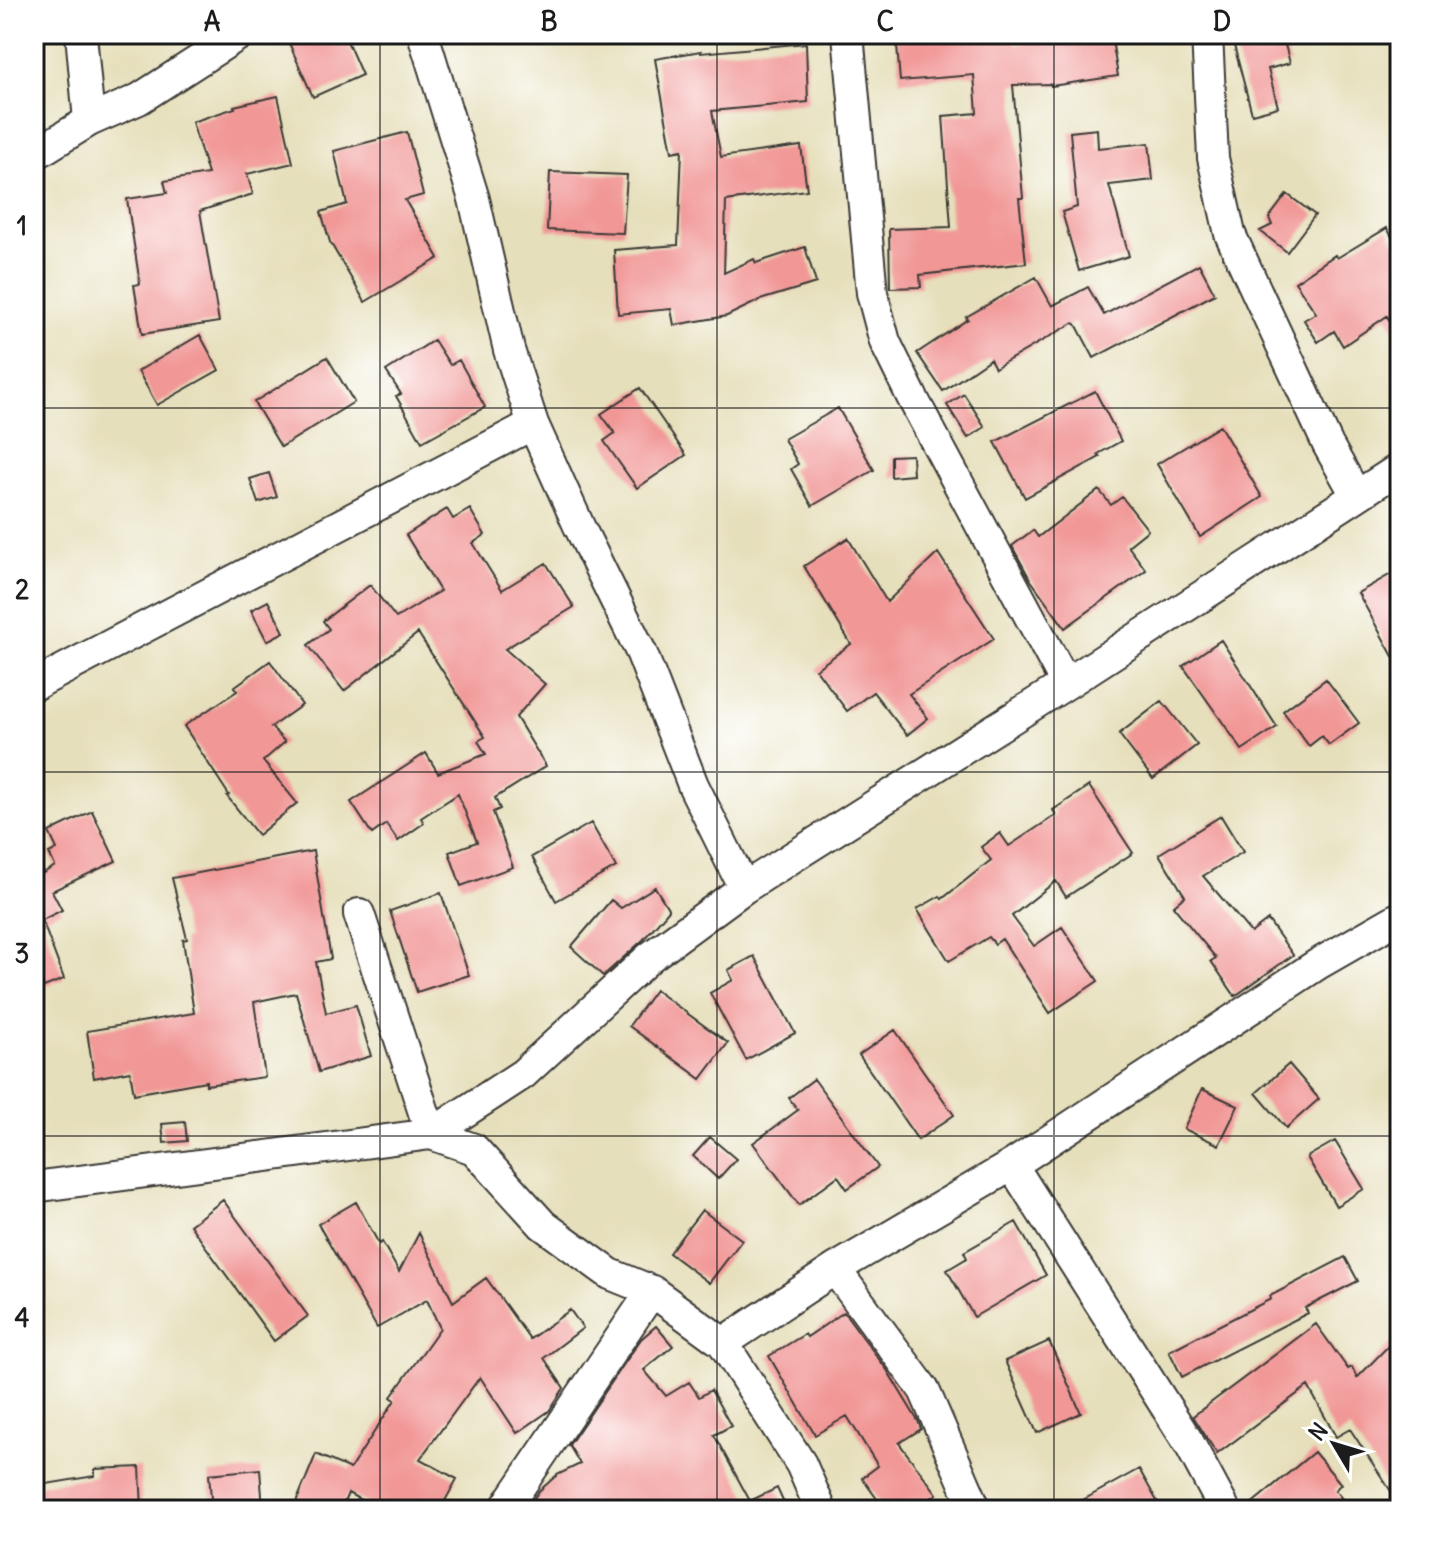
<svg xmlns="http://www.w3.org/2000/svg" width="1434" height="1544" font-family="Delius,sans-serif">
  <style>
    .building { fill: #f19897 }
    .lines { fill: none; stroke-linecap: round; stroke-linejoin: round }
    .minor-casing { stroke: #3a3934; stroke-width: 34 }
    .minor { stroke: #fff; stroke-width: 30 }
    .grid { fill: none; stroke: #1c1c1c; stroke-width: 2; stroke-opacity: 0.55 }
    .neatline { fill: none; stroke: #1c1c1c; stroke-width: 3 }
    .grid-label { font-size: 26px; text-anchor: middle; font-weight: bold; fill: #1c1c1c }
  </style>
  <rect width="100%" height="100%" fill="#fff"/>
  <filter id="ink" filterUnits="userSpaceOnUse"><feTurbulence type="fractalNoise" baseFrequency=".0125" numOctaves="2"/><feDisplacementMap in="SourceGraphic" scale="16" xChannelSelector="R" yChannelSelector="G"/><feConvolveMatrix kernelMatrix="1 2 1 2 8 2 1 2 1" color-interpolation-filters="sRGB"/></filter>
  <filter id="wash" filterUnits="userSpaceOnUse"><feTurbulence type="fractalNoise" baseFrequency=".006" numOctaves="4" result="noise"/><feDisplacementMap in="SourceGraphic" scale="32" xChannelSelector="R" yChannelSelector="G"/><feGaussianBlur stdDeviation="1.8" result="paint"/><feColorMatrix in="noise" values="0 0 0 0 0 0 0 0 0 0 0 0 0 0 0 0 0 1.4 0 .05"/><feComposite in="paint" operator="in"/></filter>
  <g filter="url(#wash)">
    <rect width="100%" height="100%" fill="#e6dfbb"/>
    <g id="blocks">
      <path class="building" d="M285,34H344L362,75L313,97Z
        M896,34H1015L1016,44L1085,34H1111L1118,76L1051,86V84L1013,85L1023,198H1019L1026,263L920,275L921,287L890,288L889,229L951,227L943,116L977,113L974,75L900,81Z
        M1231,34H1282L1290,63L1268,69L1278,107L1252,114Z
        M806,43L808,102L712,111L721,157L801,146L807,190L726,201L724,273L754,259L756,263L805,247L816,283L760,300L727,316L674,325L671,309L618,314L614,250L678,245L682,150L672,152L655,59L701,51V53Z
        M278,96L293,163L247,174L253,194L200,211L219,322L142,334L134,285L140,284L127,199L167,193L164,181L208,174L192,122L235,108L234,106Z
        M1097,129L1098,148L1149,143L1153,180L1109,185L1129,256L1079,271L1062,212L1077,207L1070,132Z
        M407,132L423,195L405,200L439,258L365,302L330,242L321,212L347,204L334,151Z
        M550,172L627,175L623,233L547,230Z
        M1287,194L1315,215L1287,252L1260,231L1272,225L1269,218Z
        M1387,228L1400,251V339L1387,316L1343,346L1334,331L1318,342L1304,320L1316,313L1295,282L1335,255L1337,258Z
        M1199,264L1215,294L1094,358L1076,324L1073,323L995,368L990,359L943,391L917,353L968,319L966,317L1036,277L1052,306L1088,287L1104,315Z
        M200,335L219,370L157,405L138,371Z
        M434,340L450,365L459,360L485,407L422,442L396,396L401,394L386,371Z
        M327,357L354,402L281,447L254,402Z
        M640,388L686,455L637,488L604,441L615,433L601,414Z
        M1095,391L1121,441L1098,454L1100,457L1025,498L995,442Z
        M964,394L985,427L968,438L947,405Z
        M838,408L874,470L812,506L791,469L798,464L784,439Z
        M1220,426L1262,497L1200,537L1157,464Z
        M912,455L913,475L891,477V456Z
        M269,473L277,497L258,503L250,479Z
        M1099,490L1111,505L1122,497L1148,530L1128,546L1146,570L1065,628L1030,579L1012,546L1033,530L1038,537Z
        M447,509L453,519L470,509L485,535L473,543L502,590L546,563L574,607L505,649L545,684L516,717L546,766L495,798L500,809L493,812L513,867L461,886L449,852L477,842L458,794L421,818L424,823L398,841L386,824L372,834L351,802L426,753L438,773L486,754L478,741L485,737L418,633L344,691L308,645L329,629L323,621L370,585L396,618L440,591L406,535Z
        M848,538L887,602L938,553L994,639L909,694L928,718L907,735L873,692L847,711L816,669L851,644L804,566Z
        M1400,569V669L1358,593Z
        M268,601L284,632L267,641L251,610Z
        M1221,640L1277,727L1242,750L1183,666Z
        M270,661L302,705L271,727L285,742L263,761L297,803L258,835L227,796L229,795L184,726L237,691L234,687Z
        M1326,679L1359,723L1329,745L1322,736L1309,746L1283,711Z
        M1162,701L1197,745L1153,779L1119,734Z
        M1089,786L1133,853L1066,897L1056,881L1012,916L1034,946L1062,927L1098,981L1050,1013L1002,939L995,944L989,937L949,961L917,909L940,896L942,899L991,860L981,847L1000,833L1009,846L1056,815L1053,810Z
        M92,811L116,861L52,891L62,910L42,920L64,979L34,991V854L43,873L55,866L49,853L57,849L49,832Z
        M1221,816L1243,852L1203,876L1251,933L1268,920L1293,955L1235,996L1211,961L1216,958L1173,906L1185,896L1159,854Z
        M591,823L616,867L556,901L532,857Z
        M313,851L331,959L316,962L326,1013L356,1005L371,1056L319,1072L296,993L254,1002L265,1077L206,1085V1081L134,1094L130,1071L94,1078L87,1031L194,1013L183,940L187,939L172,878Z
        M655,887L669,910L643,940L603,976L571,947L611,900L621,908Z
        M441,893L469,975L417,992L390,911Z
        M754,956L795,1033L746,1060L710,993L733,980L728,970Z
        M655,990L728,1043L701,1079L629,1026Z
        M895,1030L954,1115L918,1140L859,1055Z
        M1289,1064L1319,1099L1286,1128L1256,1093Z
        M814,1079L878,1167L847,1189L838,1176L799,1205L753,1143L798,1110L789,1098Z
        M1202,1089L1238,1106L1219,1145L1184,1129Z
        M185,1122L187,1141L164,1143L162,1124Z
        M710,1137L736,1159L718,1179L693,1156Z
        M1335,1141L1364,1189L1336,1206L1307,1157Z
        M223,1200L308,1316L274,1341L190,1225Z
        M356,1202L379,1244L382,1242L399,1272L419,1233L453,1302L486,1278L530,1339L570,1310L583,1328L544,1358L564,1388L549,1411L517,1433L480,1377L420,1459L457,1479L440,1510H379L348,1493L341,1510H293L316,1454L350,1469L395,1400L391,1397L440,1328L427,1300L377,1328L318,1224Z
        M702,1210L742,1240L709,1283L669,1253Z
        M1016,1222L1046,1275L974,1317L947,1270L967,1258L964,1252Z
        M1345,1257L1358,1281L1305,1308L1308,1313L1182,1377L1169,1351L1271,1299L1270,1296Z
        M844,1312L887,1370L918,1421L921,1429L899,1443L937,1494L928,1500L935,1510H885L862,1478L878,1466L847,1416L815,1435L769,1356L805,1334L807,1337Z
        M1316,1324L1348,1369L1352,1367L1357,1378L1400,1334V1505L1350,1429L1336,1437L1308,1386L1217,1454L1193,1416Z
        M656,1326L673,1346L644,1370L666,1396L689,1382L699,1397L711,1390L731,1426L714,1435L750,1501L777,1488L787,1510H526L539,1491L557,1475L580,1464L569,1445L641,1339Z
        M1049,1341L1081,1413L1037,1433L1005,1361Z
        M1314,1452L1341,1484L1335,1490L1351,1510H1244Z
        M140,1467L142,1510H34V1486L95,1476V1469Z
        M260,1469L263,1510H212L209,1474Z
        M1139,1469L1162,1510H1065Z"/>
    </g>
  </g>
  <g filter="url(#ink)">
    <use href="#blocks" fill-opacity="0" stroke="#3a3934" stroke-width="2"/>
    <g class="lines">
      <defs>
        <path id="minor" d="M81,34L89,121
          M423,34L474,199L509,350L533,424L579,526L642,654L693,785L744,888
          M848,34L872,293L885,342L912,397L1066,684
          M1207,34L1213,158L1230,234L1328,445L1356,495
          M34,155L89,121L139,99L240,34
          M34,685L533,424
          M359,914L431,1134L523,1074L650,957L744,888L1066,684L1400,468
          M1012,1165L1189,1443L1225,1510
          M34,1187L431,1134L474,1149L543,1225L610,1274L652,1291L723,1343L801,1464L821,1510
          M835,1269L924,1390L976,1510
          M723,1343L835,1269L1012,1165L1318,964L1400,917
          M504,1510L652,1291"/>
      </defs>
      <use href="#minor" class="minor-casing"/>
      <use href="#minor" class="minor"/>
    </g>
  </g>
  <path class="grid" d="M380,34V1510M717,34V1510M1054,34V1510M34,408H1400M34,772H1400M34,1136H1400"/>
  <rect width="1434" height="1544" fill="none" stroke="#fff" stroke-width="88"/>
  <g transform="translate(1334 1444) rotate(308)" stroke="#ffffff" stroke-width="6" paint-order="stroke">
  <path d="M0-6L14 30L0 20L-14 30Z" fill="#1c1c1c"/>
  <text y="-12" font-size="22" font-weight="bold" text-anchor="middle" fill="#1c1c1c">N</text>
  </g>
  <rect x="44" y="44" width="1346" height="1456" class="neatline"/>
  <g class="grid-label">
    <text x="212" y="31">A</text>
    <text x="549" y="31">B</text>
    <text x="885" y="31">C</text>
    <text x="1222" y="31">D</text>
    <text x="22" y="235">1</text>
    <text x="22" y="599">2</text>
    <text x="22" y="963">3</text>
    <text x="22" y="1327">4</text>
  </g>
</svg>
